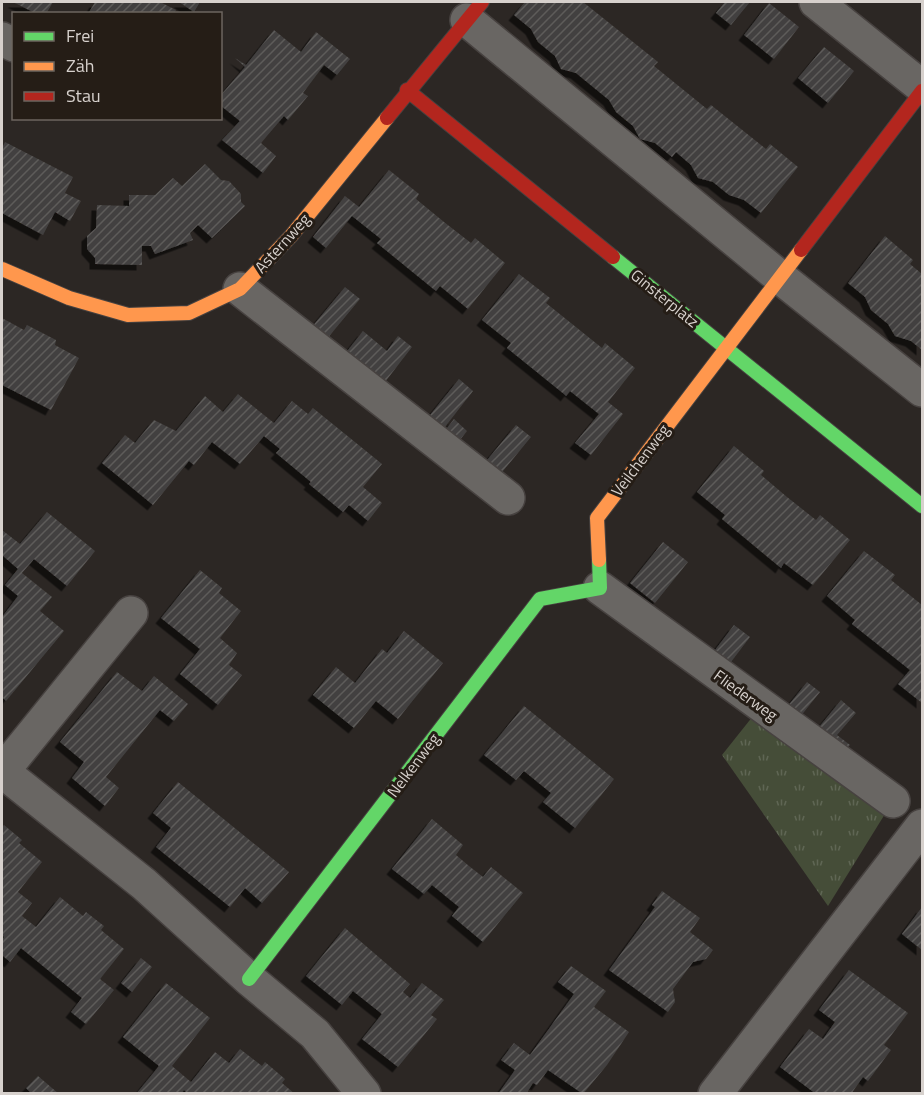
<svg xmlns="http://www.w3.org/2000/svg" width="924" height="1095" font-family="'Titillium Web',sans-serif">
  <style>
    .grass { fill: url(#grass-tufts) }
    .building { fill: url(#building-hatch); filter: url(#shadow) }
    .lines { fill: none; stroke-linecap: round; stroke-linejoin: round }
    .street-casing { stroke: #474240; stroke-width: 36 }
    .fast-casing { stroke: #474240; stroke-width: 16 }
    .slow-casing { stroke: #474240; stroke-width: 16 }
    .jam-casing { stroke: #474240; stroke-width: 16 }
    .street { stroke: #696663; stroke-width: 33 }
    .fast { stroke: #63d668; stroke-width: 14 }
    .slow { stroke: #ff974d; stroke-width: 14 }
    .jam { stroke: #b3261e; stroke-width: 14 }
    .labels { text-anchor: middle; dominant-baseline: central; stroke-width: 6; stroke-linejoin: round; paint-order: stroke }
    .street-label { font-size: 16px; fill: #d7d1cd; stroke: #251d16 }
  </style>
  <defs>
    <pattern id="grass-tufts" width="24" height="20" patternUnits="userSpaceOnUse" patternTransform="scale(1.5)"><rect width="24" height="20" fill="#454d38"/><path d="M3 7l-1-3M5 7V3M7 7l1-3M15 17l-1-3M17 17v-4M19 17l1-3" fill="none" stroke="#5f6654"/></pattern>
    <pattern id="building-hatch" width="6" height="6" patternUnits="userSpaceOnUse" patternTransform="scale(1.5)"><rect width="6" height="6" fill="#434140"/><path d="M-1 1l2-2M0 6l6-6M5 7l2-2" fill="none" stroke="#5d5b5a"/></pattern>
    <filter id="shadow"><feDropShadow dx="-5.5" dy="5.5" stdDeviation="0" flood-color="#0009"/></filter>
  </defs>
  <rect width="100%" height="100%" fill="#2c2724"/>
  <path class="grass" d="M761,706L893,801L828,906L722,755Z"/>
  <path class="building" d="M13,2H53L46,14H37Z
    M95,2H160L176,10L174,14H88Z
    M179,2H200L194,12Z
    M525,2H583L658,62L654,66L707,109L711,105L766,149L770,144L798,167L761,213L744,200L729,195L713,182L698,178L691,165L676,152L672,157L655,143L640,139L633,126L616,112L609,100L576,73L561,69L555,56L538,42L531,29L514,15Z
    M725,2H750L731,25L716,13Z
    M769,3L799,27L774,59L744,35Z
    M274,30L301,52L316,32L350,59L337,75L324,65L303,93L308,96L288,120L284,116L261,143L276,156L263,173L222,140L240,121L220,105V96L245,67L235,58L246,65Z
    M824,47L854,71L828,103L798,78Z
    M5,142L73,177L65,193L81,201L70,221L55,212L43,235L2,213V148Z
    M205,164L221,180L229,181L241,194V202L245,206L212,238L198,225L190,233L193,240L155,254L151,246H142V265L95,264V258L87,249V236L96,228L97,205L129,206V195H155L173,178L182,186Z
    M389,170L419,194L416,199L444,222L471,243L475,238L505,263L468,309L440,286L436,291L377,243L381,239L352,216L326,248L313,237L345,196L359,207Z
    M885,236L913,260L910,264L922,274V350L911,341L895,336L888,324L871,310L865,297L848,283Z
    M519,274L550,298L546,303L602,348L605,343L635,368L608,402L623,414L591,455L575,443L599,414L570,391L566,396L564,394L507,348L511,343L482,320Z
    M345,287L360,299L326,340L311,328Z
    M2,318L24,330L27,325L56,340L55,345L79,358L51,410L2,385Z
    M363,331L387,351L398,336L412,347L385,382L344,355Z
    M459,379L473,391L441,432L426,420Z
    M238,394L274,423L292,401L308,414L313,408L382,464L363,487L382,503L368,521L349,505L343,512L309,484L311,482L276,453L280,449L264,436L240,464L212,442L194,465L189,461L153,505L102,463L125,435L135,443L154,420L176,431L205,396L223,412Z
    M454,419L467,431L456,445L443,433Z
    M516,425L531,437L498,477L483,465Z
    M734,446L764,471L761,475L787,497L816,520L820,515L850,540L813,585L784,563L781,568L722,519L725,515L697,492Z
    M47,512L95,551L67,586L34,559L22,573L52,597L40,611L64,631L6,701L2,697V617L18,596L5,585L18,569L2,555V530L20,544Z
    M663,542L688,562L655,603L630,583Z
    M864,551L895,575L891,580L922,605V703L898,684L910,670L852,624L855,620L827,596Z
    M200,570L222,588L219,593L241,611L220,638L237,653L229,665L242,675L218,705L180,674L200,649L161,618Z
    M734,625L750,637L731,662L715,650Z
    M404,631L443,663L398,719L376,701L354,728L313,695L336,667L355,683L382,649L387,653Z
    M117,672L142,691L154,676L188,704L174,721L160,710L106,777L119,788L105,806L72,778L84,762L60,742Z
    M807,682L820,692L800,717L787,707Z
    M841,700L856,713L837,735L850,745L842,754L815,732Z
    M524,706L614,779L575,828L543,802L551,793L524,771L516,780L484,755Z
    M178,782L289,872L262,903L245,888L230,907L156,847L171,828L153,813Z
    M432,819L463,845L456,855L469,866L483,877L491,867L523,893L483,942L452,916L459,907L432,885L424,894L392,869Z
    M4,825L22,840L19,843L42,862L18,892L32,903L22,916L36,927L60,897L83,916L86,912L104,926L101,930L124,949L100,979L114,990L86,1024L71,1012L82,998L21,948L10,962L2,955V940L4,937L2,935V828Z
    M662,891L700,918L690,932L713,950L706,959L693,962L673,989L675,1002L668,1012L609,970L655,907L652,905Z
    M922,907V950L902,934Z
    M345,928L410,984L403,992L410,998L422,983L444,1000L431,1015L437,1019L398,1067L362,1039L382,1014L353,991L342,1005L306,976Z
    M141,958L152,967L132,992L121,983Z
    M571,966L606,991L594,1007L629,1032L607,1065L583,1094L548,1070L537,1085L533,1083L526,1094H498L515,1070L501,1060L514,1043L530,1055L574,994L558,982Z
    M849,970L908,1013L884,1045L891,1050L868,1081L863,1077L851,1094H816L780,1067L809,1029L823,1039L835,1022L819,1010Z
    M166,983L210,1018L172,1066L191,1082L215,1052L229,1063L240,1049L262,1066L265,1062L285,1079L282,1083L295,1094H188L184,1090L181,1094H136L159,1066L123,1037Z
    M38,1076L59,1094H32L26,1088Z"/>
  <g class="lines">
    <defs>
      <path id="street" d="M816,2L922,87
        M467,20L781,278L922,390
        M2,39L14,45
        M240,289L508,498
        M600,588L893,801
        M2,771L144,884L249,979L315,1034L364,1094
        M2,772L131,613
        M715,1094L922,826"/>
      <path id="fast" d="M613,257L922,506
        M249,979L540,599L600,588L599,560"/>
      <path id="slow" d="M2,269L69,298L128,315L189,313L240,289L291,236L387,118
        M599,560L597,518L801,250"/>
      <path id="jam" d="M407,90L613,257
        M387,118L482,2
        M801,250L922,91"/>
    </defs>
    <use href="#street" class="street-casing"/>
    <use href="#fast" class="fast-casing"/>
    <use href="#slow" class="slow-casing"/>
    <use href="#jam" class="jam-casing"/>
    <use href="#street" class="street"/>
    <use href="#fast" class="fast"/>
    <use href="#slow" class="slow"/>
    <use href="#jam" class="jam"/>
  </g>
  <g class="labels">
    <g class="street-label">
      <text transform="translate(282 243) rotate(-48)">Asternweg</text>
      <text transform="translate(665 298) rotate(39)">Ginsterplatz</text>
      <text transform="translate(640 460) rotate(-53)">Veilchenweg</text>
      <text transform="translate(746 695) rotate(36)">Fliederweg</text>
      <text transform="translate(413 765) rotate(-53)">Nelkenweg</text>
    </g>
  </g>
  <rect width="924" height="1095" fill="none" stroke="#d7d1cd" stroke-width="6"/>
  <rect x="12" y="12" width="210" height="108" fill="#251d16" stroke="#6c655f" stroke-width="1.5"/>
  <rect x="24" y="32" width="30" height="9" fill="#63d668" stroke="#6c655f" stroke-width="1.5"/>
  <text x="66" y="42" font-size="18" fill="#d7d1cd">Frei</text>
  <rect x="24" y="62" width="30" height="9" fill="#ff974d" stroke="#6c655f" stroke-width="1.5"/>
  <text x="66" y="72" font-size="18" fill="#d7d1cd">Zäh</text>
  <rect x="24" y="92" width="30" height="9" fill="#b3261e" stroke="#6c655f" stroke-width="1.5"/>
  <text x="66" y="102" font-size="18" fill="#d7d1cd">Stau</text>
</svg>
